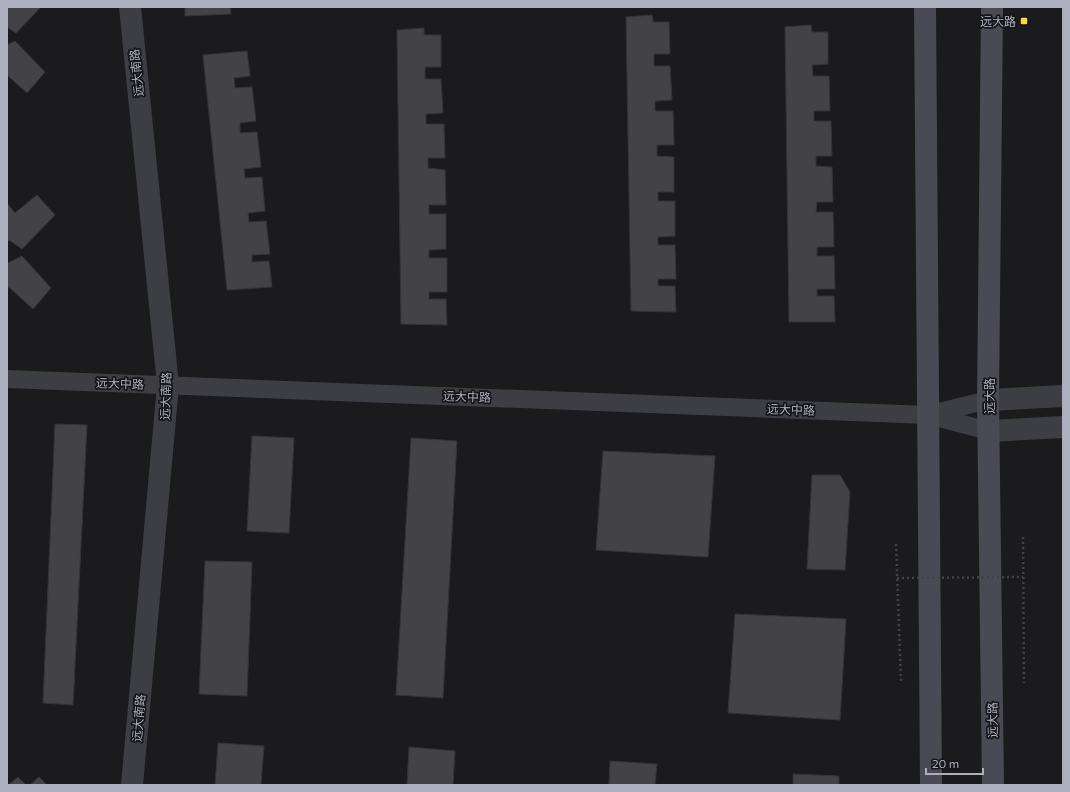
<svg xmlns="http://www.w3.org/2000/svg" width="1070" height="792" font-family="Commissioner,'Noto Sans SC',sans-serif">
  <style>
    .building { fill: #424247; stroke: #353439 }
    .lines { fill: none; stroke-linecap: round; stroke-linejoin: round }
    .path { stroke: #41424a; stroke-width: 2.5; stroke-dasharray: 2 3; stroke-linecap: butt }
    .minor { stroke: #3d3d44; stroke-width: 18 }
    .tertiary { stroke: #3d3d44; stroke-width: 22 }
    .secondary { stroke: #494a53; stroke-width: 22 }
    .path-bridge { stroke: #41424a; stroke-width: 2.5; stroke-dasharray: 2 3; stroke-linecap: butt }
    .poi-dot { fill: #ffd831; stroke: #161518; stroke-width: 1.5 }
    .labels { text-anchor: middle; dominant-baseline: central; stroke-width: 3.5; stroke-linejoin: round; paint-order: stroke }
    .poi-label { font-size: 12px; fill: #acafbd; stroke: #161518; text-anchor: end }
    .street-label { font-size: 12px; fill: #acafbd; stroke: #161518 }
  </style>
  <rect width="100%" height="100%" fill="#1b1a1d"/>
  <path class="building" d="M7,7H41L16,33L7,27Z
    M185,7H230L231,14L185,16Z
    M652,15L653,22H669L670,54H654V66H670L672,100L655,101V111H673L674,145H657V156L674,157V192H658V201H675V236L658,237V245H675L676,279H658V286H675L676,312L631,311L626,17Z
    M811,25L812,32H828V64L812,65L813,76H829L830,111H814V121H831L832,156H816V166L832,167L833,202H817L816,212H833L834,247H817V256H834L835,289H817V296H834L835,322H789L785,27Z
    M424,28V35H441V67H425V79H441L443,113L426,114V124H444L445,158H428V168L445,170L446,205H429V214H446V249L429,250V258H447V292H429V299H446L447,325L401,324L397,30Z
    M15,41L45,72L27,93L7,75V45Z
    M247,51L250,76L234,78L235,88L252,87L256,121L240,123V133L257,132L261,167L244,169L245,178L262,177L265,211L248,213L249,222L266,221L270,254L252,255V262L269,261L272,287L227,290L203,55Z
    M37,195L55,215L22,249L9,240L7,243V203L15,213Z
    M22,256L51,288L33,309L9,287L7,290V261L8,263Z
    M55,424L87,425L73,705L43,703Z
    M252,436L294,438L289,533L247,531Z
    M411,438L457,441L443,698L396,695Z
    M603,451L715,456L708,557L596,550Z
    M812,475H840L850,492L845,570L807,569Z
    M205,561L252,562L247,696L199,694Z
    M735,614L846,619L840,720L728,713Z
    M218,743L264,746L261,785H215Z
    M409,747L455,751L453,785H407Z
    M610,761L657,764L655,785H609Z
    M793,774L839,776V785H793Z
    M18,777L26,785H8Z
    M39,777L47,785H30Z"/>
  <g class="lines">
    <path class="path" d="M1023,537L1024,683
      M896,544L901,683"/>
    <path class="minor" d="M7,379L928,415L989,431
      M931,414L988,400"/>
    <path class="tertiary" d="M130,7L168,385L132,785
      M988,400L1063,396
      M989,431L1063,427"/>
    <path class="secondary" d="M925,7L931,785
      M992,7L988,400L993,785"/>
    <path class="path-bridge" d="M897,578L1023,577"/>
  </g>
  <rect class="poi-dot" x="1020" y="17" width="8" height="8" rx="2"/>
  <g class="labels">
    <g class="poi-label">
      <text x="1016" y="21">远大路</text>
    </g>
    <g class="street-label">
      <text transform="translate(136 73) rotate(-96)">远大南路</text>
      <text transform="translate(120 383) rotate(2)">远大中路</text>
      <text transform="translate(165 396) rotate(-88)">远大南路</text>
      <text transform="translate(467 396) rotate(2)">远大中路</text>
      <text transform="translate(989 396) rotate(-90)">远大路</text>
      <text transform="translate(791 409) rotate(2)">远大中路</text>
      <text transform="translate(138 718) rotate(-85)">远大南路</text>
      <text transform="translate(992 720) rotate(-91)">远大路</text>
    </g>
  </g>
  <rect width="1070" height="792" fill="none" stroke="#acafbd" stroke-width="16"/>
  <path d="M926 768v6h57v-6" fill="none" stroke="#acafbd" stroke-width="2"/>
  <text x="932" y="768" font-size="12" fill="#acafbd" stroke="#161518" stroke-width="3" paint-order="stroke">20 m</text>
</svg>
